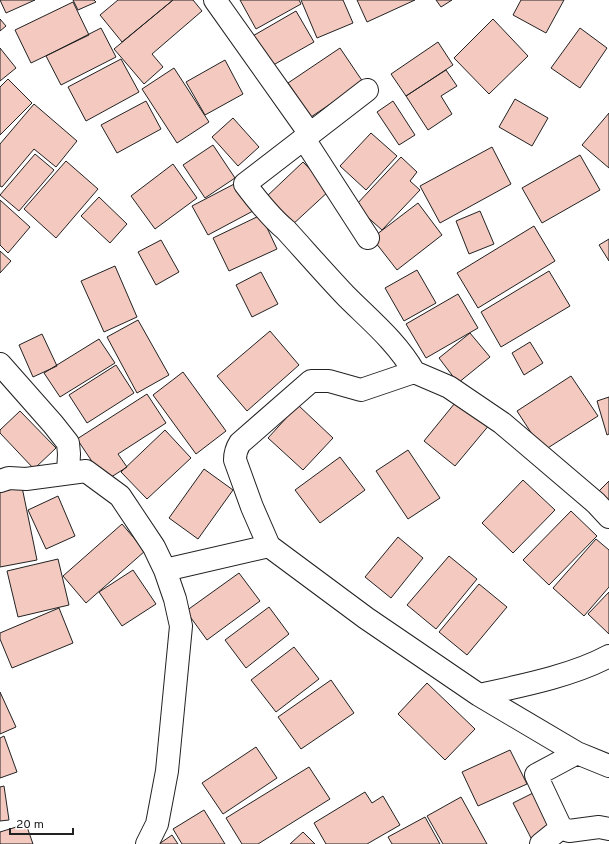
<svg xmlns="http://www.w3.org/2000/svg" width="609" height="844" font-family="Overpass,sans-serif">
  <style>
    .building { fill: #f3c9c0; stroke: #222 }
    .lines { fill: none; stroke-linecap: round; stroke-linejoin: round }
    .minor-casing { stroke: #222; stroke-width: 24 }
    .minor { stroke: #fff; stroke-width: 22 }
  </style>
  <rect width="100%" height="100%" fill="#fff"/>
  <path class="building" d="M0,0H35L6,13Z
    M73,0H94L96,2L78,10Z
    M118,0H173L122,42L100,15Z
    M173,0H193L202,11L152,54L163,67L144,84L114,49Z
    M240,0H299L301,4L256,29Z
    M301,0H343L353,23L317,38Z
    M357,0H415L367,22Z
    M436,0H452L441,7Z
    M521,0H564L546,33L513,15Z
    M73,2L89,35L31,63L15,30Z
    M296,11L314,42L268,68L251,37Z
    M0,19L6,26L0,31Z
    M493,19L528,56L489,94L454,58Z
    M101,28L116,57L61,85L46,56Z
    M580,28L607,48L580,88L551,68Z
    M438,42L453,65L406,96L391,74Z
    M0,48L16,68L0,81Z
    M340,48L363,82L311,117L288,83Z
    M121,59L139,92L86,121L68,87Z
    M225,60L243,94L205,115L186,82Z
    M174,68L209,122L177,143L142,89Z
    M446,70L457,86L441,96L452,114L428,130L406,96Z
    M8,79L32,103L0,135V87Z
    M515,99L548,118L532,146L499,127Z
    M146,101L161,129L117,153L101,125Z
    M393,101L415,135L399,145L377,112Z
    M34,104L77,141L56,167L34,149L2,187L0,186V144Z
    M609,113V168L582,145Z
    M233,118L259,147L238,166L212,137Z
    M371,133L397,156L366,190L340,166Z
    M213,145L235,178L205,198L183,165Z
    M492,147L511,184L440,223L420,186Z
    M35,154L54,170L19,211L0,195Z
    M580,155L600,190L542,223L522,188Z
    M401,157L417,172L410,181L420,190L382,230L355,206Z
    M66,161L98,189L56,238L24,209Z
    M303,162L330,190L291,226L265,198Z
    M173,164L197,198L155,229L131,196Z
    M238,182L253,211L208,235L192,206Z
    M99,197L127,224L110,243L81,216Z
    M0,200L30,227L8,253L0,245Z
    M418,203L442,235L397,270L372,238Z
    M480,211L494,244L469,254L456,221Z
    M261,215L277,249L229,271L213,238Z
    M534,226L555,261L478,308L457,273Z
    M609,239V261L599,245Z
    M161,240L179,272L156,285L138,252Z
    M0,251L11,261L0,273Z
    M115,266L137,317L104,332L81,281Z
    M417,270L436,303L404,321L385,288Z
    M549,271L570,306L501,347L481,312Z
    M261,272L278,304L252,317L236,285Z
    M458,294L478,328L426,358L406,324Z
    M138,320L169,375L137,393L107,337Z
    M270,331L299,365L247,411L217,376Z
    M470,333L490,357L458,383L439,358Z
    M42,334L57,366L33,377L19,345Z
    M99,339L115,363L60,397L44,373Z
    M530,342L543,363L524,375L512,353Z
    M116,365L134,393L87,423L69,395Z
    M183,372L226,431L196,454L153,395Z
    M571,376L598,416L543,451L517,411Z
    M147,394L166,423L118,454L127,467L105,481L77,439Z
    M609,397V434L607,435L597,401Z
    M459,398L490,424L455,466L424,441Z
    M298,405L333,438L303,470L268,438Z
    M20,411L56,448L34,469L0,433V430Z
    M165,430L191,458L147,499L121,472Z
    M408,450L440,498L408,519L376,471Z
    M340,457L365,490L320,523L295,490Z
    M204,469L233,490L198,539L169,518Z
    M523,480L555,510L513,553L482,523Z
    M609,481V508L596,494Z
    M22,487L37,560L0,567V492Z
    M58,496L75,536L46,549L28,510Z
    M571,511L597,536L549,585L523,560Z
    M122,524L145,551L86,603L63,576Z
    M398,537L423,558L391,598L365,577Z
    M596,539L609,550V587L584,616L553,588Z
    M449,556L477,579L436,629L407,605Z
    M58,559L69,605L18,617L7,571Z
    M133,570L156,604L122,626L99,592Z
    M239,573L260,601L207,640L186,611Z
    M479,584L507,607L467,655L439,632Z
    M609,592V634L588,614Z
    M269,607L289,634L246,668L225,640Z
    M59,608L73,643L12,668L0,639V633Z
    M294,647L319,679L276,712L251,680Z
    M331,680L354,713L301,749L278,717Z
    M427,683L475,729L445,760L398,714Z
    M0,692L16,727L0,734Z
    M4,736L17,772L0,778V738Z
    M256,747L277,778L223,814L202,783Z
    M510,750L527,784L478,806L462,772Z
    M309,767L330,799L258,844H242L226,818Z
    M4,786L9,820L0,821V787Z
    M539,790L556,825L531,838L513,803Z
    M365,792L372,803L383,796L400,825L367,844H326L314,823Z
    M461,797L487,844H443L427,816Z
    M204,810L225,844H182L173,829Z
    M425,817L440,844H392L388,837Z
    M26,824L33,844H0V832Z
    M303,832L315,844H290Z
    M172,835L178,844H159Z"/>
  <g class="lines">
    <defs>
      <path id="minor" d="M215,0L310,134L245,184C257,200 270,217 286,230C306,252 326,275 346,296C370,320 397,342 414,372
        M310,134L367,90
        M304,139L368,238
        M0,364L53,424L68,443L69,454L68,473
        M0,481L9,478L26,479L86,471L120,496L154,547L165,570L175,599L181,626L167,771L157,824L147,844
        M609,517L596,503L502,423L449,387L414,372L361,390L329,381H311L240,443C236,449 235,453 235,460L252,507L269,546L366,618L479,695L577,753L609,766
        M165,570L269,546
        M479,695C520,686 572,676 609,656
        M577,753L536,775L561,828L569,831L599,827L609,829
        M541,844L561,828"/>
    </defs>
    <use href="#minor" class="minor-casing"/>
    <use href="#minor" class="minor"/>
  </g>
  <path d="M10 828v6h63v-6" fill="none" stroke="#222222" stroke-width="2"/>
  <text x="16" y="828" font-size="12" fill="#222222" stroke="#ffffff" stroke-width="3" paint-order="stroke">20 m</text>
</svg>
